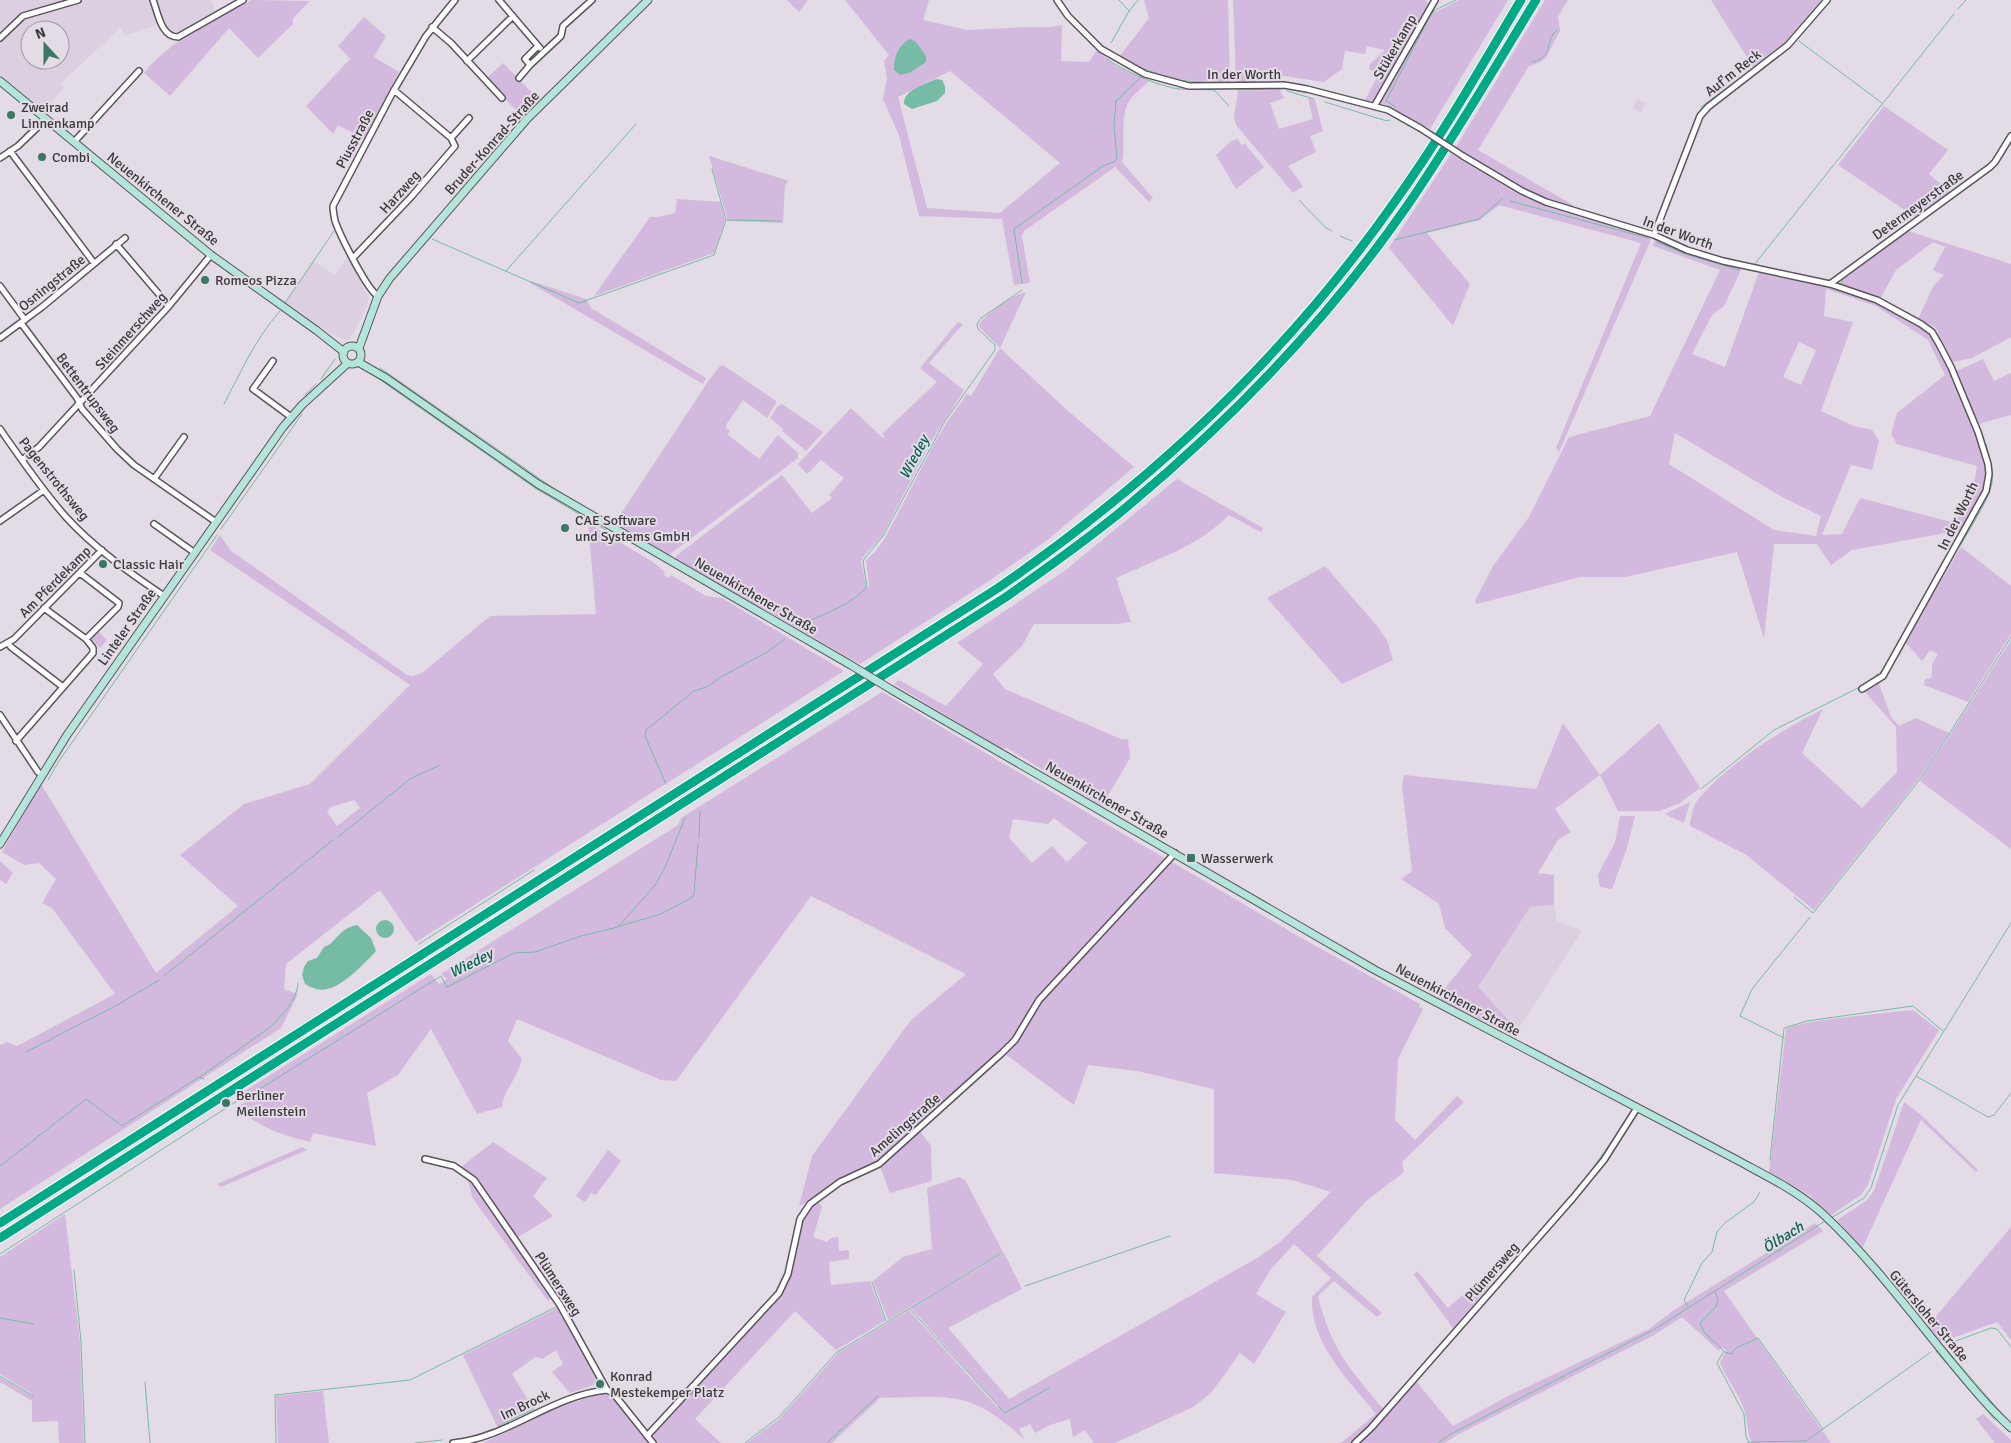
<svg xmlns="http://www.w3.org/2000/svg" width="2011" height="1443" font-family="Signika,sans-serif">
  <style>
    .built { fill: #dbcfe0; fill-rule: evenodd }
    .green { fill: #d4b9de; fill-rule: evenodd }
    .water { fill: #76bba5 }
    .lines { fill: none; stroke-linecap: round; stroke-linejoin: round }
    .stream { stroke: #76bba5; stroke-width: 1 }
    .street-casing { stroke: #5b545d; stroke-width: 8 }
    .secondary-casing { stroke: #5b545d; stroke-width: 9 }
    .highway-casing { stroke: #fff; stroke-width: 11 }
    .street { stroke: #fff; stroke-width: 5 }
    .secondary { stroke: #b3e5db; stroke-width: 7 }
    .highway { stroke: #02a987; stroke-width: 9 }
    .street-bridge-casing { stroke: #5b545d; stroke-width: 8; stroke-linecap: butt }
    .secondary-bridge-casing { stroke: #5b545d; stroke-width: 9; stroke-linecap: butt }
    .street-bridge { stroke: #fff; stroke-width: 5 }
    .secondary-bridge { stroke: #b3e5db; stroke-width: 7 }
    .poi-dot { fill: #3a7866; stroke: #e3dbe5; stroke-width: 2 }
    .labels { text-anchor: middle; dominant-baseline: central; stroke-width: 4; stroke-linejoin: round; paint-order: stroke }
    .street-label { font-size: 14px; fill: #3c393d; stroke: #e3dbe5 }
    .poi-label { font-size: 14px; fill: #3c393d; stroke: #e3dbe5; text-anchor: start }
    .water-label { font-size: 15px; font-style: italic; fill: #086650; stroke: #e3dbe5 }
  </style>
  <rect width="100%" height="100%" fill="#e3dbe5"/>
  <path class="built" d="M0,0H211L215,11L177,33H171L167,30L164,22L125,36L121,27L61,83L64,87L44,111L0,75ZM30,30H60V60H30Z
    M1637,99L1646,102L1641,113L1633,109Z
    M348,256L369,298L362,317L351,337L347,340L333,335L286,302L313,261L335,275Z
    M1554,905L1557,921L1578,929L1581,932L1518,1030L1478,987L1530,907Z"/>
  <path class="green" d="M252,0L310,1L293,18V24L258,58L229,28L170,96L144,73C169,41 216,18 252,0Z
    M787,0H808L799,12Z
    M845,0H929L923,20L967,30L1026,27H1051L1062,25L1061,61L1089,62L1097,50L1115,66L1149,81C1142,88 1130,97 1127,105C1120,124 1126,143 1122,162L1153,198L1149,202L1115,167L1024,231L1022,236L1030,283L1014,285L1002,219L919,216L899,135L883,99L887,78L884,61L889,55ZM950,71L1060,163L1000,213L927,208L898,97Z
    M1144,0H1228L1230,83L1175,79L1147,70L1119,57L1149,18Z
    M1233,0H1425L1436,12L1459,0H1508L1430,129L1387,105L1365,100L1379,74L1369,69L1370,64L1385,50L1367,46L1365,54L1345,51L1342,69L1324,82L1265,73L1253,83H1236Z
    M1545,0H1568L1558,17L1560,31L1546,57L1541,62L1529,66L1478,150L1573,205V208L1523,189L1456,147Z
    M1711,0H1821L1785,42L1753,67Z
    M364,17L386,36L374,57L399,72L364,139L338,125L333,134L306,106L350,59L338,46Z
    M503,63L535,96L519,113L486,79Z
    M1280,90L1284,98L1270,103L1279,129L1313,119L1308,98L1315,100L1323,131L1310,136L1316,152L1288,166L1303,186L1293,193L1236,125L1234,118L1238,91Z
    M1884,106L1948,150L1929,174L1950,192L1915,217L1838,165Z
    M1238,139L1241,145L1245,144L1264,167L1236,189L1216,155L1231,141Z
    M1451,154L1520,195L1652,237L1559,452L1556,448L1641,243L1499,205L1480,220L1427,233L1470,284L1453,326L1389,248Z
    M709,156L789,181L785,185L783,223L728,221Z
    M677,199L721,202L725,221L714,253L594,296L650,217H658L675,213Z
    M1908,231L2011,264V337L1972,358L1953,362L1935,327L1918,319L1934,285L1944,275L1933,270L1945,247L1933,242L1896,270L1880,299L1842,284L1843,279Z
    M1655,239L1686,252L1742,268L1724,306L1712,315L1692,354L1725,367L1759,272L1826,286L1877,302L1930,333L1939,345L1957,385L1977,433L1986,473L1984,490L1962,530L1852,550L1831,565L1817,544H1774L1764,638L1737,552L1625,577H1580L1477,604L1475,601L1493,566L1529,517L1569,437L1650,416L1720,270L1653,246ZM1826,289L1876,306L1928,340L1945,375L1897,413L1891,434L1897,444L1977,466L1973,489L1955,523L1860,498L1842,534L1822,535L1851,465L1872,470L1879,441L1872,430L1854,426L1821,411L1853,322L1824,316ZM1799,342L1816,350L1801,385L1783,377ZM1675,433L1782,497L1821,516L1816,536L1774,530L1669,464Z
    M531,281L586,299L591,308L706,378L703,384L530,283Z
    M1026,292L1000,348L1068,411L1134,467L1050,538L992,579L860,664L676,559V556L782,475L812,513L832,498L829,495L844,478L821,460L807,474L798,464L851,408L883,438L885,436L882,434L937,382L920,368L958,322L963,324L929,363L964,390L931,442L882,536L863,557L861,562L867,588L869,586L866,560L875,552L885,538L934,444L947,422L967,394L971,396L1000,348L980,328L979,324C989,311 1010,296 1026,292Z
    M1983,359L1994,381L2011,373V415L1978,424L1956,371Z
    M723,365L776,401V403L767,418L743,400L726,425V428L730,431L727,434L759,459L778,435L798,453V458L669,555L615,523L709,380L720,366Z
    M782,404L823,432L806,451L782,431L783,429L770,418L778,406Z
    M1177,479L1263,528L1261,532L1229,515C1199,546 1155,560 1116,578L1131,622L1116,624H1034L1022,646L993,674L1005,689L1121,739H1128L1130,758L1102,806L1007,748L1002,749L894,684L899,680L946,706L983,664L957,643L1063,572Z
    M588,523L653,562L665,572L664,575L669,578L671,575L706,596L722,598L844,671L416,942L380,890L286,964L284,989L298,994L281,1028L0,1209V1045L7,1042L17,1046L115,994L52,908L42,903L56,879L39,863L24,865L2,852L41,784L156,973L238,906L180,855L244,804L310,784L410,685L210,550L220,535L230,550L407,675L412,676L422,673L490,616L596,614ZM354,800L360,808L337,826L327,812L331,807Z
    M1961,547L2011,586V634L1968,702L1924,685L1925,680L1932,677V664L1938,654L1930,650L1922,661L1905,642Z
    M1325,566L1377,626L1387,640L1393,660L1342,684L1267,598Z
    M98,631L107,640L100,648L91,638Z
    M2011,640V849L1920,781Z
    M1878,681L1891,717L1899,726L1916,718L1949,733L1921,776L1814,910L1745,854L1690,826C1690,819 1694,803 1699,798C1733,760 1778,732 1823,709L1802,753L1862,808L1897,772L1896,727L1863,690Z
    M882,692L1166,859L1036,998L1012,1039L1000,1051L875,1165L799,1206L812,1156L911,1020L966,974L811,896L676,1081L661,1080L517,1019L508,1041L522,1059C518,1078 504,1089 502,1107L477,1114L431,1029L398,1075L367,1093L376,1146L313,1133L310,1142C281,1135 259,1127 236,1107L246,1102L240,1094L431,974L439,984L447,979L441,974L678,825L681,818ZM1054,818L1087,843L1067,862L1052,846L1032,863L1009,838L1013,819L1048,824Z
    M1563,723L1600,775L1659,723L1700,788L1680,803L1660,811H1618L1600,775L1555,809L1571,832L1558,840L1538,873L1554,875V905L1530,907L1478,987L1518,1030L1514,1036L1437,998L1472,955L1445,928L1439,904L1401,879L1412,871L1402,786L1404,775L1536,789Z
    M1690,802L1684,823L1665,814Z
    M1620,816H1635L1627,848L1612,889L1600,887L1598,875L1615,842Z
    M0,861L13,873L6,884L0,880Z
    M1172,862L1298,936L1420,1004L1419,1007L1423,1009L1398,1059L1395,1120L1415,1140L1457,1096L1464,1102L1402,1162L1404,1172L1366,1201L1317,1256L1382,1313L1377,1317L1334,1281L1318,1296C1331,1350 1350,1369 1384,1410L1370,1427L1352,1443H1341L1376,1414C1349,1380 1310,1344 1312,1297L1331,1278L1294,1244L1271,1269L1256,1294L1286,1312L1254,1364L1240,1353L1211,1393L1193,1407L1115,1443H1094L1085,1430L1073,1437L1070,1419L1050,1425L1035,1433L1030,1424L1019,1429L1025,1440C1006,1423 986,1406 961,1400C942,1395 901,1398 880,1398L832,1443H747L779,1419L839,1352L909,1310L997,1407L999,1406L911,1308L1004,1253L1022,1289L948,1328L1009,1399L1257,1258L1281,1241L1331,1192L1292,1180L1214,1173V1089L1137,1071L1088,1065L1074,1105L1005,1054L1017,1041L1040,1002Z
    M1913,1010L1939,1030L1896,1099L1868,1185L1861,1195L1831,1215L1809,1195L1769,1172L1786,1029C1795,1021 1894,1012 1913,1010Z
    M1904,1102L1920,1114L1978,1170L1976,1172L1921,1120L1862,1249L1837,1220L1866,1201L1874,1191Z
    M920,1131L931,1146L932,1181L890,1193L880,1166Z
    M493,1142L547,1178L533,1196L553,1216L518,1237L558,1294L548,1301L473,1199L467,1177L470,1173L461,1167Z
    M302,1147L307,1150L221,1187L217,1184Z
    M608,1150L621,1161L596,1195L591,1193L585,1202L576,1196Z
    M959,1177L965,1180L1003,1252L888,1320L873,1281L903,1257L932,1249L927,1188Z
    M817,1201L822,1207L813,1237L827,1242L831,1238L838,1237L839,1251L849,1250V1259L829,1262L831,1285L870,1281L885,1321L836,1350L795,1311L695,1419L721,1443H657L654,1439V1433L781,1294C798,1266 790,1221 817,1201Z
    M65,1214L80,1342L84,1443H59L58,1421L32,1422V1401L0,1382V1377L32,1396V1394L0,1374V1257Z
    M1815,1223L1823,1231L1724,1291L1831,1443H1752C1747,1433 1748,1423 1745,1412C1740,1395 1727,1380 1720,1363L1726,1350L1722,1347L1719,1351L1682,1317L1654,1335L1457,1435L1445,1443H1359L1374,1430L1416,1381L1453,1426L1508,1396L1649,1329L1674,1310Z
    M2011,1227V1340L1997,1322L1941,1342L1928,1326Z
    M1417,1271L1448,1308L1482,1278L1490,1285L1453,1328L1414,1275Z
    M557,1308L599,1383L570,1393L552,1372L563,1364L556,1350L543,1359L535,1357L512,1374L533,1408L497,1426L463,1355Z
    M323,1391L329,1443H278L276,1396Z
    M612,1394L648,1443H483C516,1428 576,1395 612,1394Z
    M1983,1414L2011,1440V1443H1995L1976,1419Z"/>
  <path class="water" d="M910,39L916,42L926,56V62L909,73L900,75L894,70C894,57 898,45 910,39Z
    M936,79L942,80L945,86V93L937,101L912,109L904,104C903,90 926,84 936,79Z
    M376 929a9 9 0 1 1 18 0a9 9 0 1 1-18 0Z
    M357,925L371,938L376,951C366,962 342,987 327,989C319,991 312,988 305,984L302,975L304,967L308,961L317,958L324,947C336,944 337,929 357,925Z"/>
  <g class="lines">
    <path class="stream" d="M1119,0L1129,11
      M1958,9L1966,0
      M1799,41L1882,103
      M1111,43L1129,11L1138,0
      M1107,59C1121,70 1161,87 1179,89C1190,90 1203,89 1214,90L1229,106
      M1532,62C1556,57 1543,41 1557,30
      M1136,66L1175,80L1215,83
      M1238,90L1281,89
      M1287,91L1314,99
      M1325,102L1387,121L1390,120
      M1396,107L1386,101L1431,14L1435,10L1456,0
      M1701,107L1747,73
      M59,124L71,134
      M82,143L107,165
      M1299,200L1326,228L1332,231
      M1510,201L1648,238
      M727,220L781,221
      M1340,236L1352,241
      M432,239L579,303L714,255L726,220L712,169
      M1394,240L1479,219L1502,199
      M1657,242L1685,254L1739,270
      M1710,254L1745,263
      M1754,265L1954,14
      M506,271L636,124
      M1022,283L1014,229L1103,166L1114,162L1117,158L1114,126L1116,101L1141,77
      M1844,287L1841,284L1843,278L1927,216
      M285,303L334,231
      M380,368L556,490
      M321,379L335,359
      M379,379L535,488L606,530
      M305,395L316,384
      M224,404C241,372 255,339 280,311
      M221,529L302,414
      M1960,546C1969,530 1989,500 1992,483C1994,470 1989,457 1986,444
      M799,626C819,615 854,605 867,586L863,562L864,559L883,536L945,421L995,350V345L978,329L977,324L981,318L1022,290
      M48,780L59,761L217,535
      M666,784L645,736L646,730L694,691L709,686L719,678L767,652L785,639
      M1701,789L1774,730L1860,687L1881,672L1901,639
      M338,837L410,779L440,765
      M699,838L700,811
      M1,849L16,824
      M1794,897L1813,913L1921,778L2011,637
      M620,926L661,914L691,898L694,894L698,844
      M419,944L534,870
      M164,976L333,840
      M1784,1038L1740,1016L1752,989L1810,917
      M26,1052L119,1004L159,980
      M1916,1076L1988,1117L1994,1115L2011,1093
      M200,1077L269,1028C280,1018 298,999 298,983
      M241,1096L243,1098L266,1085L441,976L447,987L514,953L535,952L581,936L618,927L656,884L665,867L685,818
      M31,1142L86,1099L122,1126L199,1077L204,1079
      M1770,1160L1784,1028L1807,1021L1913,1006L1943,1031
      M0,1166L30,1143
      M1583,1182L1624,1124
      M1831,1218L1864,1198L1871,1188L1898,1105L2011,923
      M0,1254L240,1099
      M74,1270L81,1342L85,1443
      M872,1282L886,1321
      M1025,1286L1170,1236
      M1491,1286L1564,1204
      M1715,1292L1718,1300L1716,1307L1700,1323L1704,1332L1724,1351L1717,1363L1744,1414L1746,1436L1749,1443
      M1688,1306L1684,1300L1702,1263L1712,1252L1717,1232L1726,1222L1754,1202L1760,1192
      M910,1309L1005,1413L1049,1388
      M0,1318L34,1324
      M1945,1345L1991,1328L1997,1329L2011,1347
      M1946,1349L2002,1414
      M1936,1351L1995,1420
      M1725,1352L1731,1354L1736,1348L1758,1338L1823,1429
      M0,1376L33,1396
      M145,1382L150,1443
      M498,1426L534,1409
      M476,1436L492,1429
      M458,1439L472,1437
      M1748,1442L1806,1441L1931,1352
      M276,1443L275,1395L410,1380L558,1306
      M415,1443L442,1440
      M745,1443L779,1417L837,1352L1002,1253
      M827,1443L878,1396
      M1438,1443L1451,1434L1655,1329L1825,1221"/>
    <defs>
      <path id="street" d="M153,0C158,13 161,37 178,37L243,0
        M499,0L540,48
        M1057,0L1068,16L1101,49L1145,74L1189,86L1284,85L1307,89L1388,110L1420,128
        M432,27L451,43L502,98
        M0,38L23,16L78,0
        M538,46L525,59L530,65L561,36L563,26L592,0
        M467,61L513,16
        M519,78L530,65
        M1375,105L1435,0
        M451,138L469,118
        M74,142L139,71
        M10,151L94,263
        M1463,156L1522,191L1546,202L1654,235L1687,250L1723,261L1830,284L1877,300L1921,324L1932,332L1939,344L1951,367L1978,432L1988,464L1989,474L1986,491L1883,676L1862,689
        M0,158L18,146L46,119
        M1654,235L1700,116L1708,107L1788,45L1827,0
        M116,244L169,306
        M353,258L411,197L455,146L451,138L394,90
        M1830,284L1990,167L1995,162L2011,136
        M0,286L25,320
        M378,296C367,290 340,235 335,221C334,216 333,211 333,206L394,90L426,36L455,0
        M21,323L77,398L82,409L117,449L134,465L216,522
        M0,338L42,307L125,238
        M273,361L253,389L291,417
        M0,429C21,459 42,490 66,517C94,548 130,573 164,596
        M22,460L39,447L169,306L211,255
        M154,479L184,437
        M0,521L44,490
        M154,524L195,553
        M80,573L119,603L118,607L86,639
        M8,643L11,647L63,687
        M0,647L14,639L102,550
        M0,715L38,772L41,774
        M16,741L93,653V648L86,639L44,608
        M425,1159L454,1166L474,1180L560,1305L607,1390L613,1393L653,1443
        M647,1436L779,1293L788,1274L800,1219L810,1204L840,1182L879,1164L1002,1053L1015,1040L1039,1000L1175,853
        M453,1443C508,1438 552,1395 607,1390
        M1355,1443L1371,1428L1573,1198L1604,1160L1637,1108"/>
      <path id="secondary" d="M0,81L211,255L316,330L344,352
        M343 355a9 9 0 1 1 18 0a9 9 0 1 1-18 0Z
        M359,348L378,296L390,278L527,119L648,0
        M358,362L386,378L538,484L849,664
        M892,690L1375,970L1737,1160C1766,1176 1798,1191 1823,1214C1871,1259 1911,1313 1952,1363C1971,1386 1989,1408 2011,1428
        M0,844L67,735L283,427L302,405L348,363"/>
      <path id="highway" d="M0,1223L998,588C1152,482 1289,353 1396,200C1442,136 1481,67 1521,0
        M0,1238L1006,597C1048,567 1090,538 1129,505C1233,418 1330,317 1407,206C1453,139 1494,69 1536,0"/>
    </defs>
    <use href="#street" class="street-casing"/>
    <use href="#secondary" class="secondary-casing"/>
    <use href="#highway" class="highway-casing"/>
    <use href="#street" class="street"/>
    <use href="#secondary" class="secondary"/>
    <use href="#highway" class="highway"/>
    <defs>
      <path id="street-bridge" d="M1420,128L1463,156"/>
      <path id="secondary-bridge" d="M849,664L892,690"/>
    </defs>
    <use href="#street-bridge" class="street-bridge-casing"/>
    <use href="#secondary-bridge" class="secondary-bridge-casing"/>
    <use href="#street-bridge" class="street-bridge"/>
    <use href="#secondary-bridge" class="secondary-bridge"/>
  </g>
  <g class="poi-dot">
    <circle cx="11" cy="115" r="5"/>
    <circle cx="42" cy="157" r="5"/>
    <circle cx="205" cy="280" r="5"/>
    <circle cx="565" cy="528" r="5"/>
    <circle cx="103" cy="564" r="5"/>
    <rect x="1186" y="853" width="10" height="10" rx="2.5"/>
    <circle cx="226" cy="1103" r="5"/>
    <circle cx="600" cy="1384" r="5"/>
  </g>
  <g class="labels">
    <g class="street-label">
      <text transform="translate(1395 47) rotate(-60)">Stükerkamp</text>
      <text transform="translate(1733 73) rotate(-38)">Auf'm Reck</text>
      <text x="1244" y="74">In der Worth</text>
      <text transform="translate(355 139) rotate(-62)">Piusstraße</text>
      <text transform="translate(492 143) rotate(-48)">Bruder-Konrad-Straße</text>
      <text transform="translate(400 192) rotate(-48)">Harzweg</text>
      <text transform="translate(163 199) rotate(39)">Neuenkirchener Straße</text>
      <text transform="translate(1918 205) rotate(-36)">Determeyerstraße</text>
      <text transform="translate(1678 233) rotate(20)">In der Worth</text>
      <text transform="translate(52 283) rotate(-39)">Osningstraße</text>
      <text transform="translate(131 331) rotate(-48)">Steinmerschweg</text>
      <text transform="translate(88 393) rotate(53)">Bettentrupsweg</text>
      <text transform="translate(54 479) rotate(51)">Pagenstrothsweg</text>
      <text transform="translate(1958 516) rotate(-64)">In der Worth</text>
      <text transform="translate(55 582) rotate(-45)">Am Pferdekamp</text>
      <text transform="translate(756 596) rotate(30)">Neuenkirchener Straße</text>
      <text transform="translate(127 627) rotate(-55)">Linteler Straße</text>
      <text transform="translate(1107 800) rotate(30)">Neuenkirchener Straße</text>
      <text transform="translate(1458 1000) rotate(28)">Neuenkirchener Straße</text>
      <text transform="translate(905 1125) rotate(-41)">Amelingstraße</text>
      <text transform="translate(1492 1272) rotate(-49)">Plümersweg</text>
      <text transform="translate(558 1284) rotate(57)">Plümersweg</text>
      <text transform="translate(1929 1316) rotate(50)">Gütersloher Straße</text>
      <text transform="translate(525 1405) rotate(-25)">Im Brock</text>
    </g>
    <g class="poi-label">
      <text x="21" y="107">Zweirad<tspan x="21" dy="16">Linnenkamp</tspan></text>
      <text x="52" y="157">Combi</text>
      <text x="215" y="280">Romeos Pizza</text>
      <text x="575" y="520">CAE Software<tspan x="575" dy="16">und Systems GmbH</tspan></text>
      <text x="113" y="564">Classic Hair</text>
      <text x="1201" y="858">Wasserwerk</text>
      <text x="236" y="1095">Berliner<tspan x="236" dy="16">Meilenstein</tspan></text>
      <text x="610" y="1376">Konrad<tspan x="610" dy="16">Mestekemper Platz</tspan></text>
    </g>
    <g class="water-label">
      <text transform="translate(914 457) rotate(-62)">Wiedey</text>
      <text transform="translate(471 963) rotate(-27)">Wiedey</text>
      <text transform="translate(1783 1237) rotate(-32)">Ölbach</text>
    </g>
  </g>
  <g transform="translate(45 45) rotate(339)"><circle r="24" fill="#e3dbe5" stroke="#a09aa2"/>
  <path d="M0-4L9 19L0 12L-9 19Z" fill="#3a7866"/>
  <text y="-8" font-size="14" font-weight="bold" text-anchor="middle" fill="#3c393d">N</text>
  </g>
</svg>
